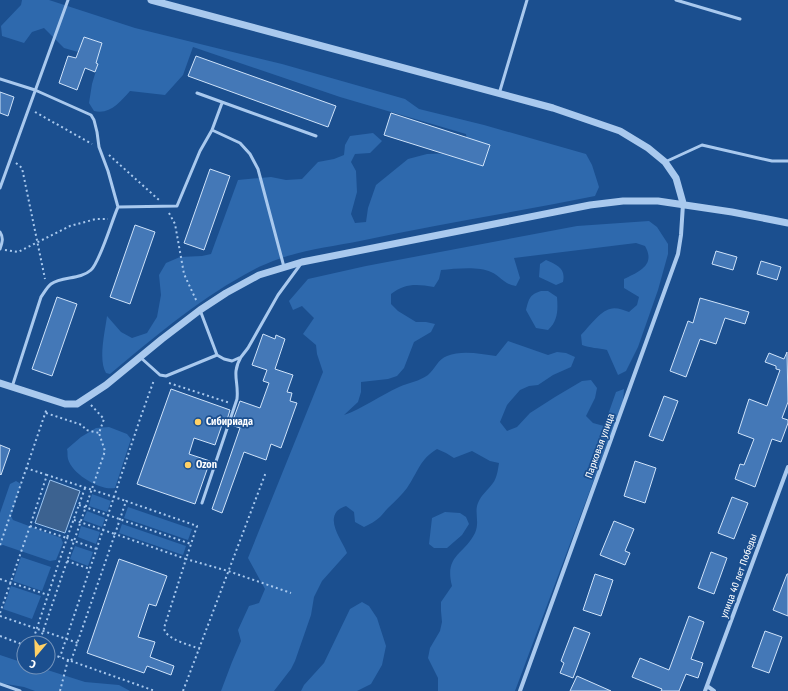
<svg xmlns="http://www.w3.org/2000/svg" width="788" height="691" font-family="'Fira Sans Condensed',sans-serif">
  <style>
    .green { fill: #2e69ad }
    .water { fill: #3c6290; stroke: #9cc4f0 }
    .building { fill: #4478b7; stroke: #cfe3fa }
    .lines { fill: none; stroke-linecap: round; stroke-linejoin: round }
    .path { stroke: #a9c9ee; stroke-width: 2; stroke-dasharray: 2 3; stroke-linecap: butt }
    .service { stroke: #a9c9ee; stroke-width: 3 }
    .minor { stroke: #a9c9ee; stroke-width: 4 }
    .tertiary { stroke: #a9c9ee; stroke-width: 7 }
    .poi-dot { fill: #ffd166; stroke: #1b4f8f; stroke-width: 1.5 }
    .labels { text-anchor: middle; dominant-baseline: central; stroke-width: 3.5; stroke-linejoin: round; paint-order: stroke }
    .poi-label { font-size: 10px; font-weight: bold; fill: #fff; stroke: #1b4f8f; text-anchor: start }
    .street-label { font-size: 10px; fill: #fff; stroke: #1b4f8f }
  </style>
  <rect width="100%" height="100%" fill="#1b4f8f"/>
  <path class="green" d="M22,0H49L135,28L282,64L405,99L419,109L484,125L586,154L592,165L599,187L595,196C517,212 438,224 360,241C329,247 295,251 266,264C258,267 251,271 244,275C195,302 152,339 110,374L106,373C98,360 105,332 107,316L121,332L132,338L147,333L157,317L161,295L159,275L166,263L180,257L202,256L211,254L238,180L271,177L286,180L302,179L318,162L334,159L344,155L345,145L350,136L373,133L382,141L370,153L355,154L351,162L356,171L357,192L351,214L355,223L366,222L368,208L376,185L408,159L427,154L454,153L467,143L466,134L340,97L193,47L183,75L165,95L130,91C120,102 110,115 94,111L89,103L92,84L98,64L95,63L102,43L84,37L78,52L64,48L44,28L32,32L24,43L2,36L1,26L21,5Z
    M649,221L657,227L668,244V254L658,290L638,347L626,371L618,375L607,350C598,348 590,348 582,345L581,335C588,328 600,311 610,309C616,307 623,310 629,312L637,305L639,297L624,288V279C639,272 656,265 645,246L636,243L514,258L520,278L516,286C503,284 502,277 491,272C478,266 455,269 441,270L439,279L434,287C417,284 405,283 391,294V304L398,311L416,322H426L435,324L431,332L414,342L404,368L397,376L388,379L361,382V392L358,402L344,415C362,409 381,395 399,387C408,383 420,381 428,375C435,369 438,359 447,356C462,350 481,354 496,356L508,341L548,355L557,352L566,353L575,357L571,367L553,375L538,385L529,386L520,390L507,405L500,422L507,431L517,427L530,413L555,397L582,381L591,380L597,388L595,398L586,416L593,423L604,426L616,392L624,389L623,402L515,691H438V678L428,658L430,648L440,631L442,622L441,611V602L452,586C444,555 464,555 475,533C480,522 474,512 478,503C481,495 488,490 493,483C497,478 498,469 499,463L490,461L472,451L454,458L446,453L437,449C420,459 418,472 407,488C402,495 395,501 388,508C385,511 383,514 380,517C376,521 370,524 364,527L355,522L354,512L346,506C343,507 339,509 337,511C327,523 343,542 347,553L322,581L314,597L311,615L295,661L291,669L274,691H221L232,662L241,641L238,630L249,606L259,603L265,589L248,558L323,372L317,354L316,345L303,334L314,318L302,306L293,310L289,301L308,279L366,266L577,226Z
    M546,260C557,265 566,268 563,282L556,285L539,277L540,264Z
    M541,291H548L557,297C558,310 558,321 548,330L536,328L526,310C529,299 529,295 541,291Z
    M109,427L127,434L131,439L115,488C100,491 72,474 68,459C67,456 68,452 67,449L81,437L96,428Z
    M16,481L21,484L11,516L13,520L61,538L63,543L56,560L50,561L3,545L0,546V513L10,484Z
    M92,494L111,501L107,512L89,506Z
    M128,507L192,529L188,540L124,518Z
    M87,511L105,518L102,527L83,520Z
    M445,512L460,513L466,517L469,524L462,535L447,548H434L429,544L432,518Z
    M122,524L186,546L183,555L119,533Z
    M81,526L100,532L96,544L78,537Z
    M75,546L93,552L88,566L70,559Z
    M21,557L51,567L42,591L13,581Z
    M11,586L41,596L32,619L3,609Z
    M362,602L369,606L377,618L386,646L382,665L371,684L357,691H301L304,685L324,663L350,609Z
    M0,655L24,663V667H38L85,682L119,685L130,691H35L24,687L0,683Z"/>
  <path class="water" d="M50,480L80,491L65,533L35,523Z"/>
  <path class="building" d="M84,37L102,43L96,63L98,64L95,72L85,68L77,90L59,83L68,56L76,58Z
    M196,56L336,106L328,127L188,76Z
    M0,92L14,97L8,116L0,113Z
    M391,113L490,145L483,166L384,135Z
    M210,169L230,176L204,250L184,243Z
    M135,225L155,232L130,304L110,297Z
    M716,251L737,257L733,270L712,264Z
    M761,261L781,267L777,280L757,274Z
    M57,297L77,304L52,376L32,369Z
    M700,298L749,312L745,324L725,318L716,344L700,339L686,377L670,371L688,321L693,323Z
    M263,334L275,339L276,335L285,339L275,369L293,375L287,392L292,393L290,401L297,403L281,448L271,444L266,460L244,452L222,513L212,509L240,428L231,425L236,412L240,401L260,408L269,383L263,381L267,370L252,365Z
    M787,352L788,402L782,418L788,420V423L781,442L772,439L755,487L735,479L740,464L744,465L754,439L738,433L749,399L767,406L780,370L776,369V366L765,362L769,353L784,359Z
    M171,389L230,410L226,423L223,422L215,445L194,438L189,454L210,461L195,504L137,484Z
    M664,396L678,401L663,441L649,436Z
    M0,445L10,449L1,475L0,474Z
    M635,461L656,468L645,503L624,496Z
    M732,497L748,503L734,539L718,533Z
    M614,521L634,529L625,551L630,553L625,565L600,555Z
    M711,552L727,558L714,594L698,588Z
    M119,559L167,576L156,606L149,604L138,637L155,642L150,657L174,666L171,675L147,666L144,673L87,653Z
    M595,574L613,580L601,616L583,610Z
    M787,574H788V616L773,610Z
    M689,616L704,622L691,659L703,663L698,678L686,674L679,691H661L662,689L632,677L640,658L669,670Z
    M574,627L590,633L573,678L560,673L564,663L561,661Z
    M765,631L782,637L769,673L752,667Z
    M577,676L611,691H570Z"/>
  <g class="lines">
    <path class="path" d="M35,112L92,144
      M109,155L159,200
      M16,163L22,168L45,279
      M169,213L175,224L184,274L197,302
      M5,250L18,252L70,226L96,219H108
      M169,383L230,403
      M91,405L104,419L99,433L105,451L74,541L97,549
      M46,413L82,425L86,430L99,433
      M26,468L47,475
      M85,488L67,538L30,526L47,475L126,501
      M126,501L197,526L186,559L115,534Z
      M79,505L191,544
      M74,520L103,530L140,419L154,380
      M0,545L47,408
      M67,561L90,569
      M0,579L48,595
      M0,613L30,526
      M0,616L78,643
      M0,636L24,645
      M32,643L67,538L74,541L39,643
      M200,649C190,645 165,639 164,628L186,559L228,571L291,593
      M48,653L71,661L115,534L103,530L60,657
      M71,661L155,691
      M60,691L68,660
      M183,691L266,472"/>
    <path class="service" d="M676,0L740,19
      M0,79L35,90L91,115L94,120L97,132L99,147L108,171L118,207
      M197,93L316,136
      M499,94L527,0
      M212,130L240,143L250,154L258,169L284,267
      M665,162L702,145L772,161H788
      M0,188L68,0
      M0,232C4,238 2,243 0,249
      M200,310L217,355L224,359L232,361L241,357L248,348L278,295L300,265
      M140,357L160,375L166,376L217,355
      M12,387L41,297C44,293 47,287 51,284C62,276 80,280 91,270C100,262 112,220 118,207L177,206L200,151L212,130L222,103
      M202,503L237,399C239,381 231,374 241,357
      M0,684L20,691"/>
    <path class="minor" d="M707,686L714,691
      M520,691L678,254L681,235L683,204
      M705,691L788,467"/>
    <path class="tertiary" d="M151,0L553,108L620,131L648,148L665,162L676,178L683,203
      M0,383L65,404H77L106,385L162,339L200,310L226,293L259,275L302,262L590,205L623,201H658L732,212L788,223"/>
  </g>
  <g class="poi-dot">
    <circle cx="198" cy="422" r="4"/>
    <circle cx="188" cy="465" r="4"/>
  </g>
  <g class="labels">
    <g class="poi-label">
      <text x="206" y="422">Сибириада</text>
      <text x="196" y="465">Ozon</text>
    </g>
    <g class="street-label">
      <text transform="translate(600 446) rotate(-70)">Парковая улица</text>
      <text transform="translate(739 576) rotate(-70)">улица 40 лет Победы</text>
    </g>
  </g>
  <g transform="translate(36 655) rotate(199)"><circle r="19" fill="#1b4f8f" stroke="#7695bc"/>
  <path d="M0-3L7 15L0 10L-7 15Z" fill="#ffd166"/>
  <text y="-6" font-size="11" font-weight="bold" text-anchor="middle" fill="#ffffff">С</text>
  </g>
</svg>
